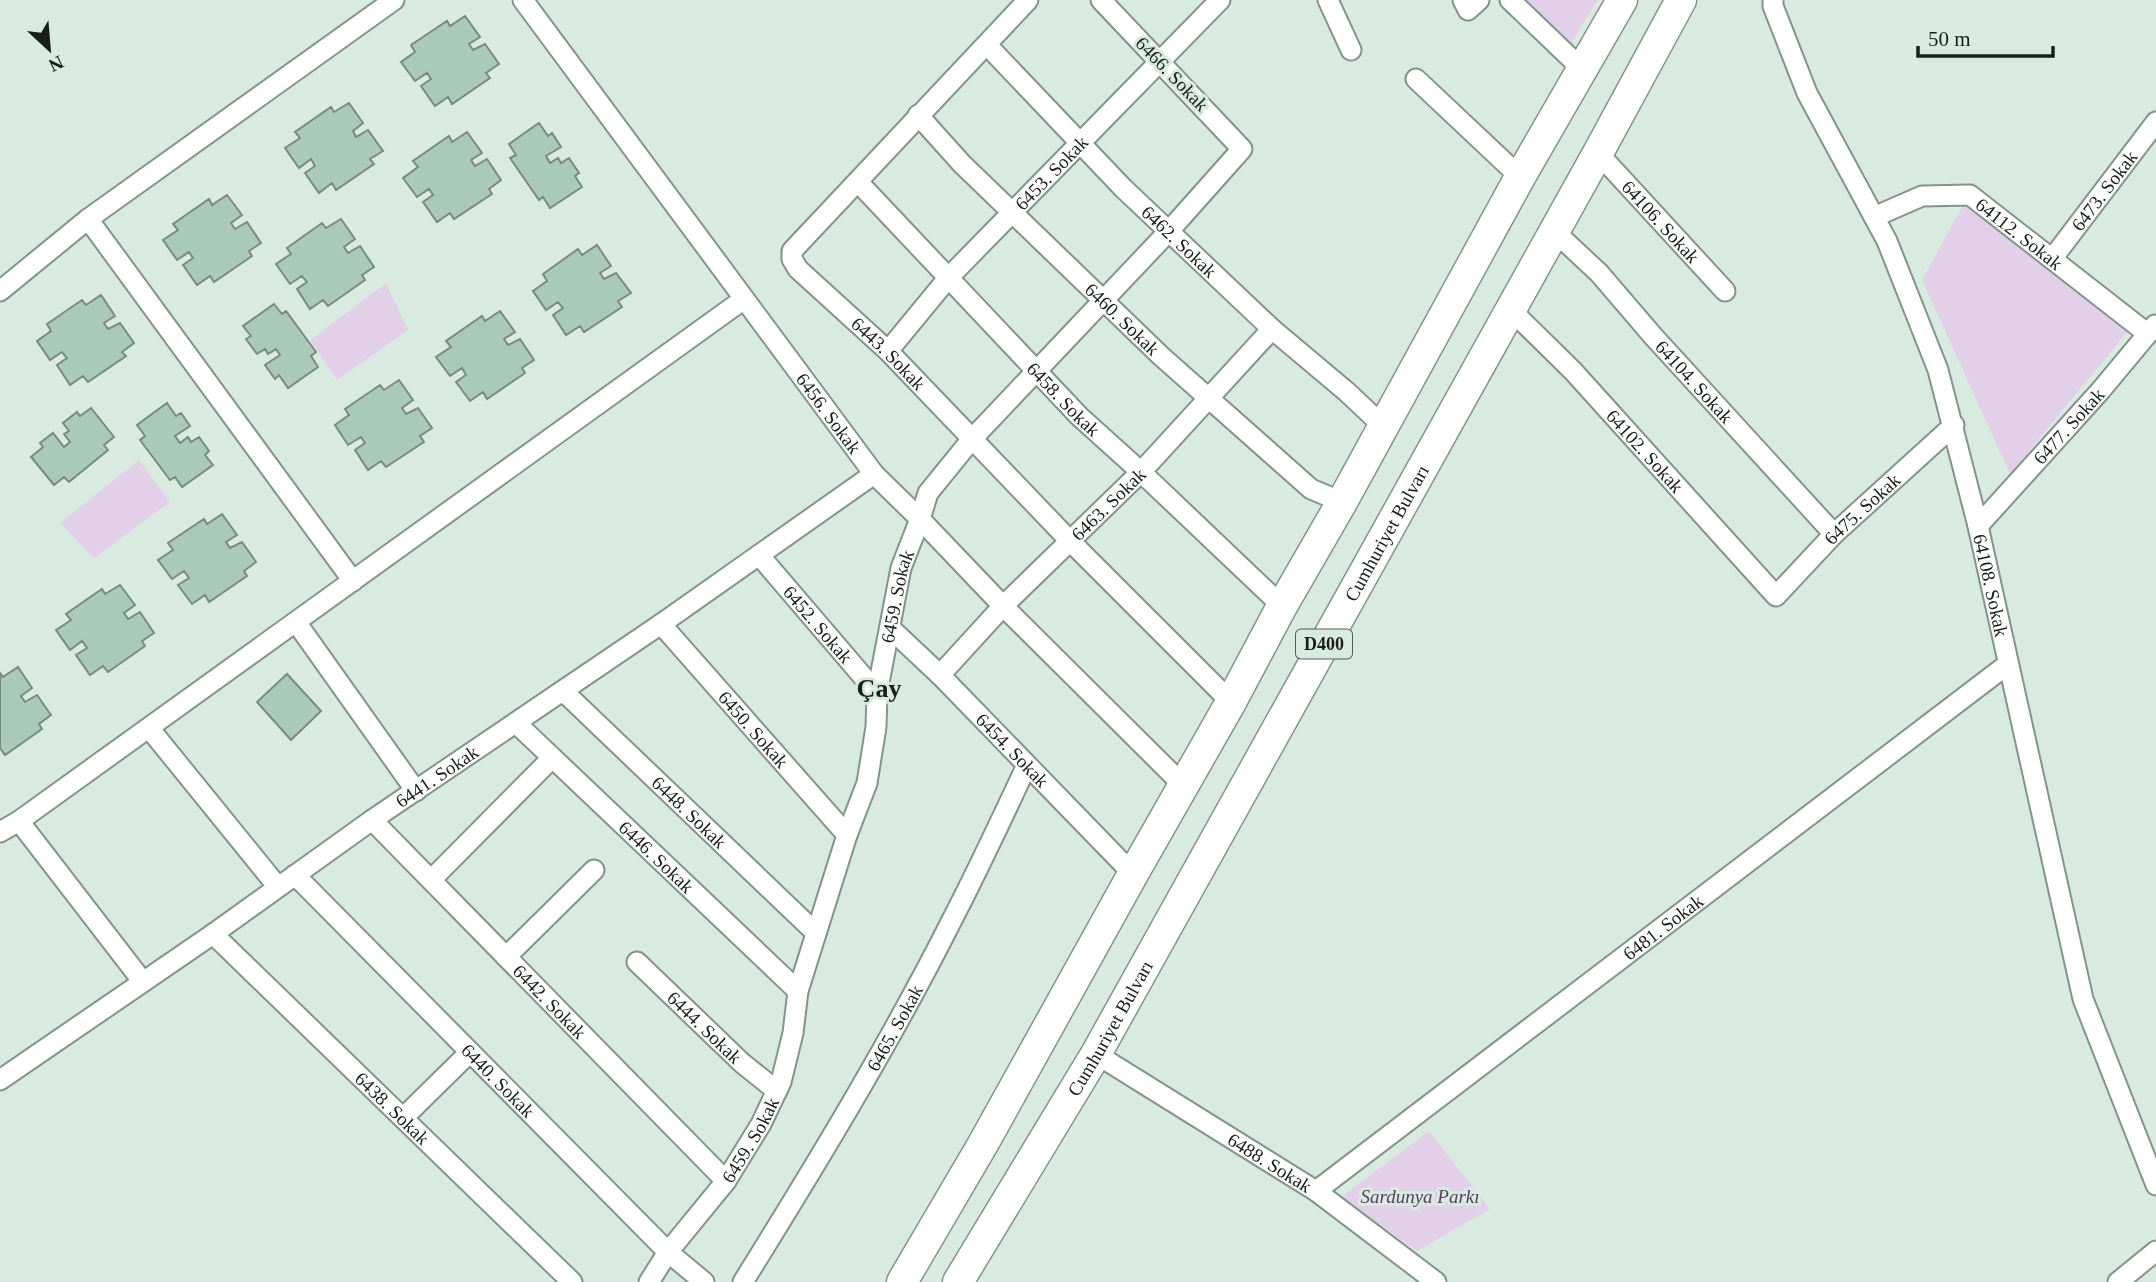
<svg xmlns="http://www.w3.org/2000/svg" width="2156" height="1282" font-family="'Times New Roman',serif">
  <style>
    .green { fill: #e2cfe8 }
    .building { fill: #aacab8; stroke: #798a80; stroke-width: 2 }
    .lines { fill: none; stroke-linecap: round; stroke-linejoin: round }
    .minor-casing { stroke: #84948b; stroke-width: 23 }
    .highway-casing { stroke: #84948b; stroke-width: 33 }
    .minor { stroke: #fff; stroke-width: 19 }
    .highway { stroke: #fff; stroke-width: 30 }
    .labels { text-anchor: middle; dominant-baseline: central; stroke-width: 6; stroke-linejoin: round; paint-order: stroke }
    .shield { fill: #d9ebe0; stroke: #525c56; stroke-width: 2 }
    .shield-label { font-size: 18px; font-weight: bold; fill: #181f1b }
    .street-label { font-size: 19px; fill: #181f1b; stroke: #d9ebe0 }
    .park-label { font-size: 19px; font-style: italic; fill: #593c62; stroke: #d9ebe0 }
    .district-label { font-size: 26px; font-weight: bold; fill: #181f1b; stroke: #d9ebe0 }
  </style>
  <rect width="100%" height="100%" fill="#d9ebe0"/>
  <path class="green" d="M1517,0H1597L1568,49Z
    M1966,200L2128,331L2010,474L1922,280Z
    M386,283L408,330L337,380L310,340Z
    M139,460L170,502L94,558L60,523Z
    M1429,1131L1490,1209L1417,1251L1341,1197Z"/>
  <path class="building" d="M465,16L480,37L469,44L473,50L485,44L499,64L486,73L490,78L452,104L448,97L435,106L421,86L431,79L427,73L415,81L401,62L415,52L411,45L447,21L450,26Z
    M349,103L363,123L353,131L356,137L368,130L383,151L370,159L374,164L336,190L332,183L319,193L305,173L315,166L311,159L299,168L285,148L300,138L295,132L331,107L334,112Z
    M539,123L548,136L552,133L561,147L546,156L550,163L558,158L561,163L569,158L579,173L575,176L582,187L550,208L543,197L539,200L510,158L516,155L509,144Z
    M467,132L482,153L471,160L475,166L487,159L501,180L489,189L492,194L454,219L450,213L437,222L423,202L433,195L429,189L417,197L403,178L418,167L413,161L449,136L452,142Z
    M227,195L242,215L231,223L235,229L247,222L261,243L249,251L252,256L214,282L210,276L197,285L183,265L193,258L189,252L177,260L163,240L178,230L173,224L209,199L212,205Z
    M341,219L355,239L344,247L348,253L360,246L374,267L362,275L365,280L328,306L323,300L310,309L297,289L307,282L302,276L290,284L276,264L291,254L287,248L322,223L326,228Z
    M597,245L611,266L600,273L604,279L616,273L631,293L618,301L622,307L584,332L580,326L566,335L553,315L563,308L558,302L546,310L533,291L547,281L543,274L578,249L582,255Z
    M101,295L115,316L104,323L108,329L120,323L134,343L122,352L126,356L88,382L83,376L70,385L57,365L67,358L62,352L50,360L37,341L51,331L47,324L82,300L86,305Z
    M274,304L282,314L286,311L316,352L311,356L318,367L288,388L279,375L275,379L265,365L280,355L276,349L268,354L265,349L257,354L246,339L251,336L243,326Z
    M500,311L515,332L504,339L508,345L520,339L534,360L522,368L525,373L487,399L483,392L470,401L456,382L466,375L462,368L450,376L436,357L451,347L446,341L482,316L485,321Z
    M399,380L413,400L402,408L406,414L418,408L432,428L420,436L424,442L386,467L381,461L368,470L355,450L365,443L361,437L348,445L335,425L349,415L345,409L380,385L384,390Z
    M167,403L176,416L181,413L190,426L175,436L180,443L188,437L191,442L199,437L209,451L205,455L213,465L182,487L175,477L170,480L140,440L145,436L137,425Z
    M91,408L114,437L104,445L108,450L69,482L64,477L54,485L31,457L43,447L40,443L53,433L64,447L70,442L64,434L69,431L63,423L77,412L80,416Z
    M222,514L237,535L226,542L230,548L242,542L256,562L244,571L247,576L209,602L205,595L192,604L178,585L189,578L184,571L172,579L158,560L173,550L168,543L204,519L207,524Z
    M120,585L135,605L124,613L128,619L140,612L154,633L142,641L145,646L108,672L103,666L90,675L76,655L87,648L82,641L70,650L56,630L71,620L66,614L102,589L105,594Z
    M18,667L32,688L21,696L25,702L37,695L51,715L39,724L42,729L5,755L0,748V673L3,677Z
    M287,674L321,711L291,740L257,702Z"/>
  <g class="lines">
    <defs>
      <g id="minor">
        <path id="s1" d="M523,0L874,474L920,519L1003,606L1183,785"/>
        <path id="s2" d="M1028,0L792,251V259L798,269L888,351L1071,542L1231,702"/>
        <path d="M1328,0L1351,50"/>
        <path d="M1463,0L1468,10L1479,0"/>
        <path d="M1510,0L1583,70"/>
        <path id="s3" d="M1773,0V6L1807,93L1887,241L1938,370L1978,526L2083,999L2156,1185"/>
        <path id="s4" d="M987,45L1123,188L1272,329L1347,392L1383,426"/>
        <path d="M1416,79L1520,177"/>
        <path id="s5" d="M918,115L962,164L1161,356L1311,489L1342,502"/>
        <path id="s6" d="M1598,153L1725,291"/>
        <path id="s7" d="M858,182L1079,416L1141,472L1282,606"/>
        <path id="s8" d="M1874,217L1922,196L1970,195L2148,334"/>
        <path d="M88,219L353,581"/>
        <path id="s9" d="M1554,231L1599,273L1653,336L1834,534"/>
        <path id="s10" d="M2052,259L2156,122"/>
        <path d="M0,291L88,219L394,0"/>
        <path id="s11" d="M1510,309L1573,371L1776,596L1834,534L1954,425"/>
        <path id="s12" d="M888,351L949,277L1220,0"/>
        <path id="s13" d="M1978,526L2101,390L2155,325"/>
        <path id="s14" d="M759,555L877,693"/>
        <path d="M296,622L416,791"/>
        <path id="s15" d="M661,624L847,835"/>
        <path id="s16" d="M890,628L940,675L1133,874"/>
        <path id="s17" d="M940,675L1003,606L1141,472L1272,329"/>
        <path id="s18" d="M563,691L816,933"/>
        <path id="s19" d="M516,723L798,991"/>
        <path d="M149,728L278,887"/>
        <path id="s20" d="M372,820L726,1181"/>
        <path d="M19,821L143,982"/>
        <path d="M0,832L19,821L744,299"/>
        <path id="s21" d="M295,875L668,1252L704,1282"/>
        <path d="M431,880L552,758"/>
        <path id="s22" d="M213,934L572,1282"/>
        <path d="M506,957L594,870"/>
        <path id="s23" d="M637,962L742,1063L777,1091"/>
        <path id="s24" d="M1096,1054L1316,1191L1436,1282"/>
        <path id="s25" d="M0,1080L213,934L372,820L661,624L874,474"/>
        <path d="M403,1118L470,1052"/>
        <path id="s26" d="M1316,1191L2008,664"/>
        <path id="s27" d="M649,1282L668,1252L726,1181L761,1124L781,1082L793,1033L798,991L847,835L867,783L876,727L877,693L901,568L920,519L928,493L971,440L1169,231L1242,149L1101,0"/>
        <path id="s28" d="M743,1282C817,1163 890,1043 953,918C979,868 1003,816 1027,765"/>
        <path d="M2118,1282L2156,1251"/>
      </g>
      <g id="highway">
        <path d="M902,1282L983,1144L1133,874L1231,702L1282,606L1342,502L1520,177L1622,0"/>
        <path id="s29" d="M958,1282L1096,1054L1598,153L1681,0"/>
      </g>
    </defs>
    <use href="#minor" class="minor-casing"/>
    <use href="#highway" class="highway-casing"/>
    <use href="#minor" class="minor"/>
    <use href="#highway" class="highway"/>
  </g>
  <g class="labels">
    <rect class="shield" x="1296" y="629.5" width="56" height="29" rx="5"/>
    <g class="shield-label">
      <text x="1324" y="644">D400</text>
    </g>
    <g class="street-label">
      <text transform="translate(1172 74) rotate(46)">6466. Sokak</text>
      <text stroke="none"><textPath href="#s12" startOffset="242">6453. Sokak</textPath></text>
      <text stroke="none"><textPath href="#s10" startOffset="86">6473. Sokak</textPath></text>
      <text stroke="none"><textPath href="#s6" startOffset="93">64106. Sokak</textPath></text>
      <text stroke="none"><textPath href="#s8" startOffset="163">64112. Sokak</textPath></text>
      <text stroke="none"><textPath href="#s4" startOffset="275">6462. Sokak</textPath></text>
      <text stroke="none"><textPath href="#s5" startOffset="289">6460. Sokak</textPath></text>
      <text stroke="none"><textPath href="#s2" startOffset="488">6443. Sokak</textPath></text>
      <text stroke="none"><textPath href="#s9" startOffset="206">64104. Sokak</textPath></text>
      <text stroke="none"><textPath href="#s7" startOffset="299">6458. Sokak</textPath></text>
      <text stroke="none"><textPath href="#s1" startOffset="514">6456. Sokak</textPath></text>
      <text stroke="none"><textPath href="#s13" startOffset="135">6477. Sokak</textPath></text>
      <text stroke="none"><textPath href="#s11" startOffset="196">64102. Sokak</textPath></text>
      <text stroke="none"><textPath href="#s17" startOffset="240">6463. Sokak</textPath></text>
      <text stroke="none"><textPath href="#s11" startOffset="514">6475. Sokak</textPath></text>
      <text stroke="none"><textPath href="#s29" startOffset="863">Cumhuriyet Bulvarı</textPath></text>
      <text stroke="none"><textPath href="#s3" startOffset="628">64108. Sokak</textPath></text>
      <text stroke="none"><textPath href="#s27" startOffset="742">6459. Sokak</textPath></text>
      <text stroke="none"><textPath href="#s14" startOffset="91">6452. Sokak</textPath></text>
      <text stroke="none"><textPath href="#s15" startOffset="140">6450. Sokak</textPath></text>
      <text stroke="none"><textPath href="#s16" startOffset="173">6454. Sokak</textPath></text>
      <text stroke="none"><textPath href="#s25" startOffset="532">6441. Sokak</textPath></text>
      <text stroke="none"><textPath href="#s18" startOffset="175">6448. Sokak</textPath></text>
      <text stroke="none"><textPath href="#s19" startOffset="194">6446. Sokak</textPath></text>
      <text stroke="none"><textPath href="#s26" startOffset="436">6481. Sokak</textPath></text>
      <text stroke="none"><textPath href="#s20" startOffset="254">6442. Sokak</textPath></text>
      <text stroke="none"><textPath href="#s23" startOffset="94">6444. Sokak</textPath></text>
      <text stroke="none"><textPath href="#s28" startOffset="296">6465. Sokak</textPath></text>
      <text stroke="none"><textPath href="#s29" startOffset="296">Cumhuriyet Bulvarı</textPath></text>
      <text stroke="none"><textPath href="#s21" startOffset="289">6440. Sokak</textPath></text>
      <text stroke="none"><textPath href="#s22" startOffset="250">6438. Sokak</textPath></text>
      <text stroke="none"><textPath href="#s27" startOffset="175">6459. Sokak</textPath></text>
      <text stroke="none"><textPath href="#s24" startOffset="205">6488. Sokak</textPath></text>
    </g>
    <g class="park-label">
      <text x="1420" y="1196">Sardunya Parkı</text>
    </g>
    <g class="district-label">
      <text x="879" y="688">Çay</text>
    </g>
  </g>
  <g transform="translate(49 49) rotate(154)" stroke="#d9ebe0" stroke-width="5" paint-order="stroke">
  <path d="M0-5L12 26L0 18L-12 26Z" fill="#181f1b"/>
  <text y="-10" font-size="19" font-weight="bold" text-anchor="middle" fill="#181f1b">N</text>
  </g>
  <path d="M1918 46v10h135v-10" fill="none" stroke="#181f1b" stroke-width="3.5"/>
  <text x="1928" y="46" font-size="21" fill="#181f1b" stroke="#d9ebe0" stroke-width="5" paint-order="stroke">50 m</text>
</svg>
